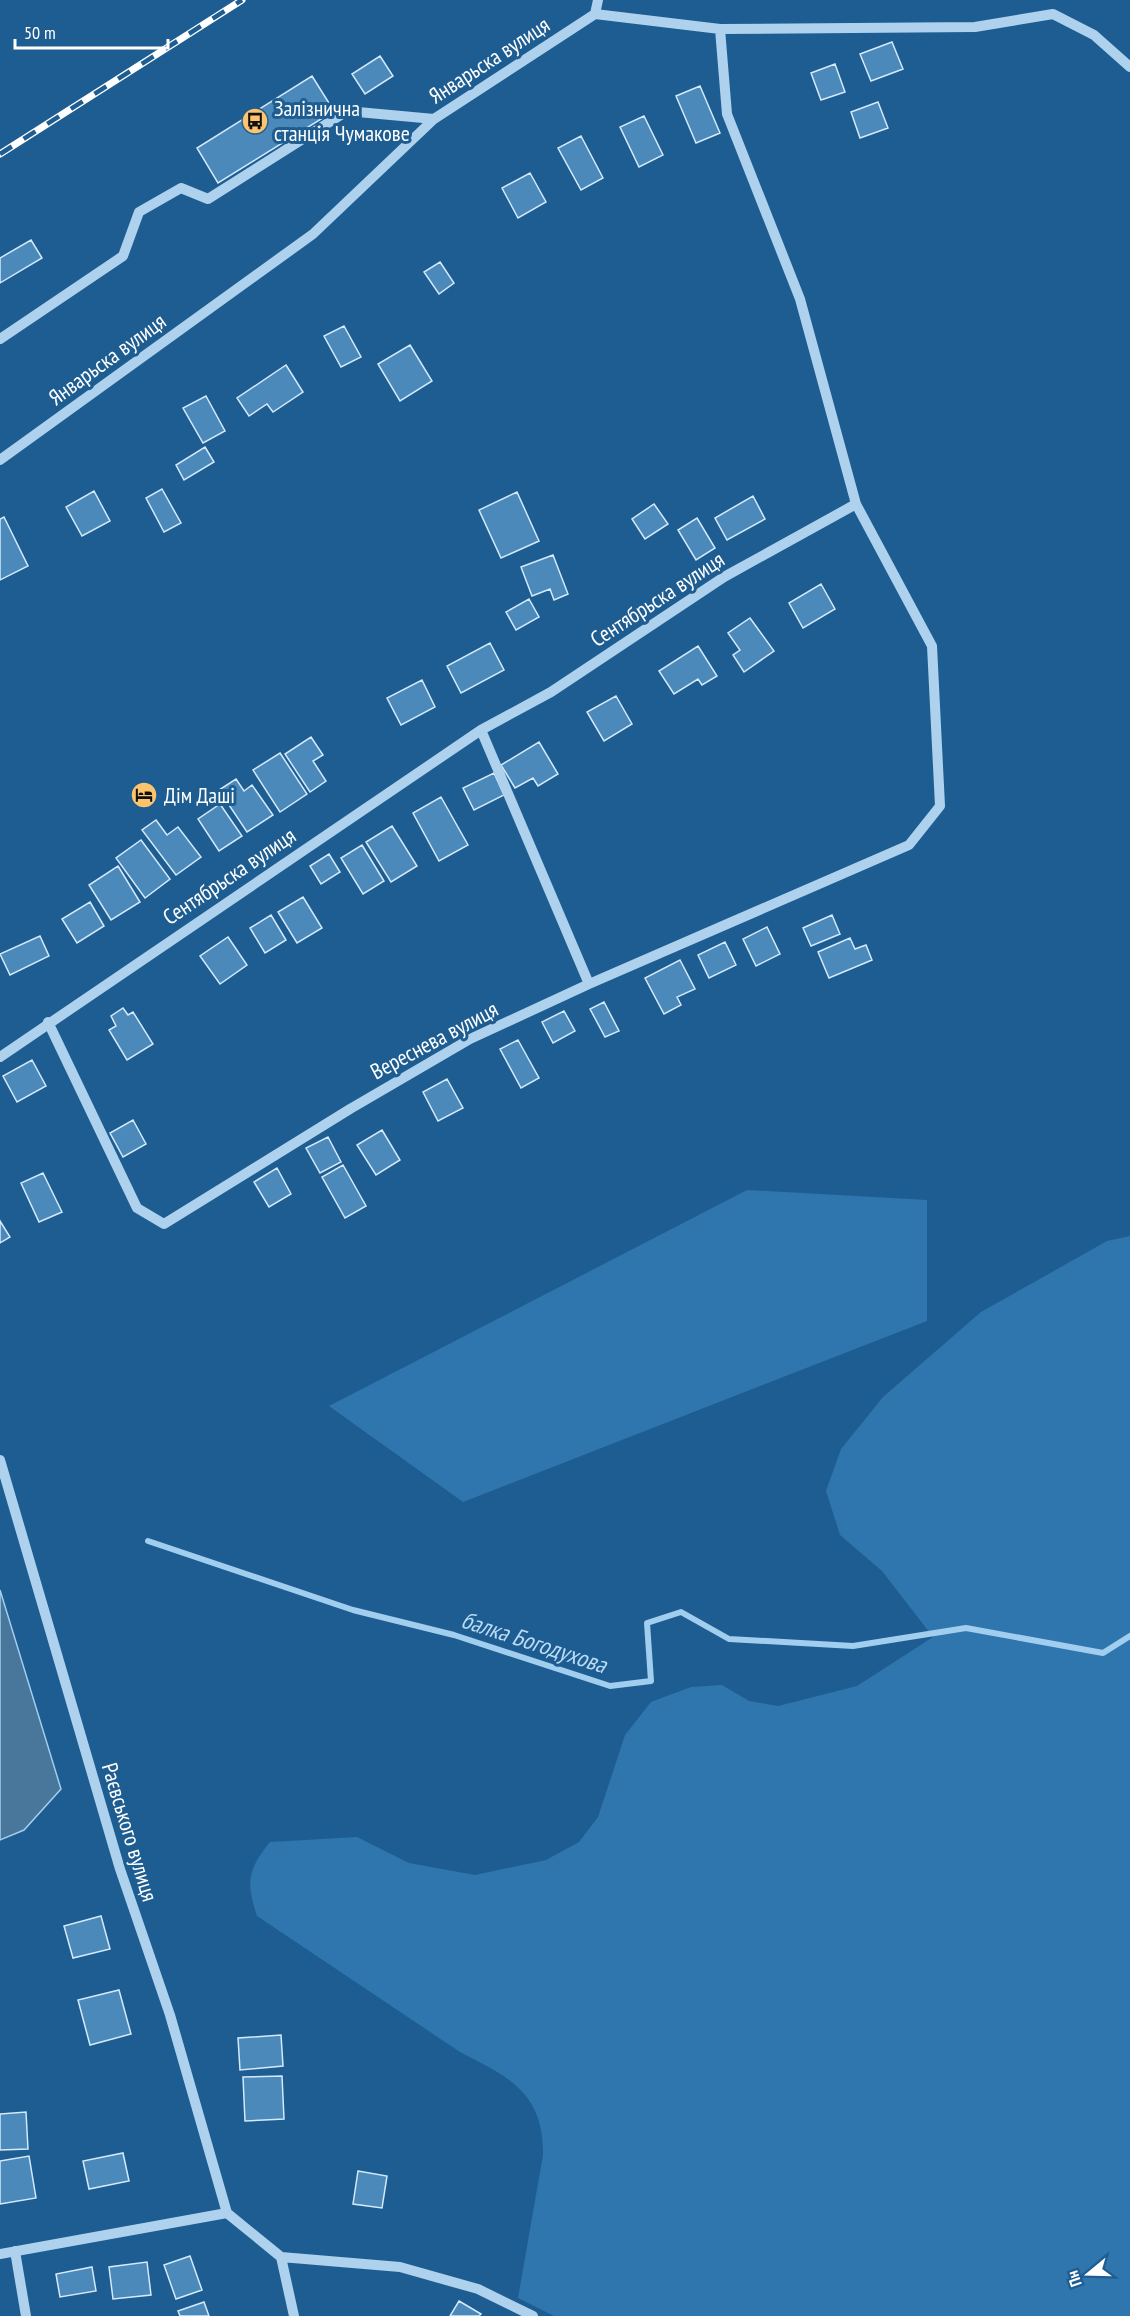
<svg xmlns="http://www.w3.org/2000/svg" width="1130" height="2316" font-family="'PT Sans Narrow',sans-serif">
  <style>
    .green { fill: #2e76ad }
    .water { fill: #49769b; stroke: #a1ceef; stroke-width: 1.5 }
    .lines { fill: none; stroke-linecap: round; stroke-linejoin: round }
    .stream { stroke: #a1ceef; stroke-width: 6 }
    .building { fill: #4a89ba; stroke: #d4e9fa; stroke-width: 1.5 }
    .minor { stroke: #aed2ee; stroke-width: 10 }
    .rail-casing { stroke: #fff; stroke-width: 7 }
    .rail { stroke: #1e5d91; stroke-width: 4.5; stroke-dasharray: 14; stroke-linecap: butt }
    .labels { text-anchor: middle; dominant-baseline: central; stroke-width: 6; stroke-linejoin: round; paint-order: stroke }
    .street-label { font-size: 22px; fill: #fff; stroke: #1e5d91 }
    .poi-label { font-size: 22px; fill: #fff; stroke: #1e5d91; text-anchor: start }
    .water-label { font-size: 24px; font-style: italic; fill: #badbf5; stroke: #1e5d91 }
  </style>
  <rect width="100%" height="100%" fill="#1e5d91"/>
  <path class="green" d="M747,1190L927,1200V1321L463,1502L329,1406Z
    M1130,1236V2316H554L518,2298L543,2155C544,2093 509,2077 460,2052L257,1916C246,1882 247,1871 270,1842L357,1837L409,1863L475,1875L546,1860L579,1842L598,1817L625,1735L651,1702L691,1687L722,1685L749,1701L778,1706L857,1686L933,1637L882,1571L840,1535L826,1491L841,1449L883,1397L981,1312L1107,1241Z"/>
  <path class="water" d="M0,1590L61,1789L24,1830L0,1840Z"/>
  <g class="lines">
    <path class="stream" d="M148,1541L353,1610L454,1635L610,1686L651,1681L647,1623L681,1612L729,1639L853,1646L966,1628L1103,1653L1130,1636"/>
  </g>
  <path class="building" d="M892,42L903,69L871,81L860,54Z
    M380,56L393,76L365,94L352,74Z
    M835,64L845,92L821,100L811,73Z
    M312,76L334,111L218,183L197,148Z
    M700,86L720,133L696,143L676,96Z
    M878,102L888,128L860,138L851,112Z
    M644,116L663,155L639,167L620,127Z
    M581,136L603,178L581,190L558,148Z
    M530,173L546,202L518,218L502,188Z
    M31,240L42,258L0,283V258Z
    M440,262L454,283L439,294L424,272Z
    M344,326L361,357L341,367L324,336Z
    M410,345L432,381L400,401L378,364Z
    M286,365L303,392L273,412L267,404L249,416L237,398Z
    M206,396L225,431L203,443L183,408Z
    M205,447L214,462L184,480L176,465Z
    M162,489L181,523L164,532L146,498Z
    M94,491L110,521L82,536L66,507Z
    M517,492L539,541L501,558L479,510Z
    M753,496L765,519L727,540L715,518Z
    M654,504L668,524L645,539L632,519Z
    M4,517L28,566L0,580V519Z
    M697,518L715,548L696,560L678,530Z
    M553,555L568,594L554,600L550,589L532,596L521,567Z
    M821,584L835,609L803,628L789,603Z
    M529,599L539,617L516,630L506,612Z
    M750,618L774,651L744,672L733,655L740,650L728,633Z
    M490,643L504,670L461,693L447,666Z
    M698,646L717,676L702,685L698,679L674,694L659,671Z
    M422,680L435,707L401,725L387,698Z
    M616,696L632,724L604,741L587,712Z
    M311,737L323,755L313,761L326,781L310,792L285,754Z
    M539,742L558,774L538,786L533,778L515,788L501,765Z
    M280,753L307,794L280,812L253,770Z
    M494,773L504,795L474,810L463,788Z
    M236,779L244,791L252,785L273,815L247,832L219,790Z
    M441,797L468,845L439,861L413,813Z
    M220,804L242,836L219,851L198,819Z
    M156,820L167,835L178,827L201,857L176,875L142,830Z
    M392,826L417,866L391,882L366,842Z
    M141,840L170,879L145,898L116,858Z
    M362,845L384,881L363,894L341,858Z
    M329,854L340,872L321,884L310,866Z
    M118,866L140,902L111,920L89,885Z
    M303,897L322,928L297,943L278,912Z
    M90,902L104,926L77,943L62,919Z
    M271,915L286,940L265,953L250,928Z
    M832,915L840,934L811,946L803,928Z
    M767,927L780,954L756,966L743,939Z
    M40,936L49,956L10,975L0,954Z
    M228,937L247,965L220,984L200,956Z
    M850,938L855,949L866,945L872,960L829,978L818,952Z
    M725,942L736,965L709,978L698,955Z
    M680,960L695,989L677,997L681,1005L664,1014L645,978Z
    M604,1002L619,1031L605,1037L590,1009Z
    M123,1008L128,1015L133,1012L153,1044L127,1060L109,1030L116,1026L111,1016Z
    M564,1011L575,1031L553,1043L542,1022Z
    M518,1040L539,1078L521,1088L500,1049Z
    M32,1060L46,1086L17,1102L3,1076Z
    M447,1079L463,1108L438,1121L423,1092Z
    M133,1120L146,1144L123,1157L110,1133Z
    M382,1130L400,1160L376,1175L357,1145Z
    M328,1137L341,1162L320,1173L306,1148Z
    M343,1165L366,1206L345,1218L322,1177Z
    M277,1168L291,1194L269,1207L254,1182Z
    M43,1173L62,1212L39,1222L21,1183Z
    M0,1221L10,1237L0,1243Z
    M101,1916L110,1949L73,1958L64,1926Z
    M119,1990L131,2034L90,2045L78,2000Z
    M281,2035L283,2066L240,2070L238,2038Z
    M282,2076L284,2119L245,2121L243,2077Z
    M26,2112L28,2149L0,2150V2114Z
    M123,2153L129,2181L89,2189L83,2161Z
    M29,2156L36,2198L0,2204V2161Z
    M358,2171L387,2176L382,2208L353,2204Z
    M190,2256L202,2290L176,2299L164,2265Z
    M147,2262L151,2295L113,2299L109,2267Z
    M92,2267L96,2291L60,2297L56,2274Z
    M459,2301L481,2314L479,2316H450Z
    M204,2302L209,2316H180L178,2311Z"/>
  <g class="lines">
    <path class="minor" d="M595,14L598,0
      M0,339L123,256L139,212L181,188L208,199L347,111L434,119
      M0,460L313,234L434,119L595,14L720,29L975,27L1053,14L1094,35L1130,67
      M481,730L589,984
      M48,1022L137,1208L164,1224L350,1109L470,1039L589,984L909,845L940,806L932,646L856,504L800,299L727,114L720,29
      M0,1057L481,730L551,692L724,577L856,504
      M0,1460L120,1869L170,2015L227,2213
      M227,2213L281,2257L400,2267L478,2289L533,2316
      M15,2251L26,2316
      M0,2254L227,2213
      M281,2257L294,2316"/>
    <defs>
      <path id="rail" d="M0,154L242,0"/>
    </defs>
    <use href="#rail" class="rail-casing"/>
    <use href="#rail" class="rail"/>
  </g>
  <defs>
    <symbol id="bus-disc" viewBox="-11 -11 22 22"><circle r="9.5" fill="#fdc36d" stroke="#1e5d91"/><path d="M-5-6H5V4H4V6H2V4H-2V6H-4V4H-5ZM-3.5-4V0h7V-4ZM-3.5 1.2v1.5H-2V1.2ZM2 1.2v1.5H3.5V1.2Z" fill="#111"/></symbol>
    <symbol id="hotel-disc" viewBox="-11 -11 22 22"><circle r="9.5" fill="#fdc36d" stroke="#1e5d91"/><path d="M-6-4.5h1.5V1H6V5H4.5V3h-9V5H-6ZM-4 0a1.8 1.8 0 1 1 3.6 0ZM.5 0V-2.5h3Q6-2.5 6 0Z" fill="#111"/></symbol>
  </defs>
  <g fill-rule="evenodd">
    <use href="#bus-disc" x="240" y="106" width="30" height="30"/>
    <use href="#hotel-disc" x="129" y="780" width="30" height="30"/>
  </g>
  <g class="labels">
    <g class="street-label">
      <text transform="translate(489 60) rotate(-33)">Январьска вулиця</text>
      <text transform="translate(107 359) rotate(-36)">Январьска вулиця</text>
      <text transform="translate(657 599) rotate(-33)">Сентябрьска вулиця</text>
      <text transform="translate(229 876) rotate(-34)">Сентябрьска вулиця</text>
      <text transform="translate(434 1040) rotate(-28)">Вереснева вулиця</text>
      <text transform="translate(130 1832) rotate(73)">Раєвського вулиця</text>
    </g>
    <g class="poi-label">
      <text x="274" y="108">Залізнична<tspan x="274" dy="25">станція Чумакове</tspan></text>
      <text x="164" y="795">Дім Даші</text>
    </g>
    <g class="water-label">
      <text transform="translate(534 1642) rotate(18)">балка Богодухова</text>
    </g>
  </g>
  <g transform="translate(1088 2274) rotate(251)" stroke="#1e5d91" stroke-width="4.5" paint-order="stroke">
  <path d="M0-4.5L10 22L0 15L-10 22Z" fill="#ffffff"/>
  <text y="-9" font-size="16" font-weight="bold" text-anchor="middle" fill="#ffffff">Пн</text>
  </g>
  <path d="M15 39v9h153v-9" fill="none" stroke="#ffffff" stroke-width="3"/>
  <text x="24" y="39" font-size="18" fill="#ffffff" stroke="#1e5d91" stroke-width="4.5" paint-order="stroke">50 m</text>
</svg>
